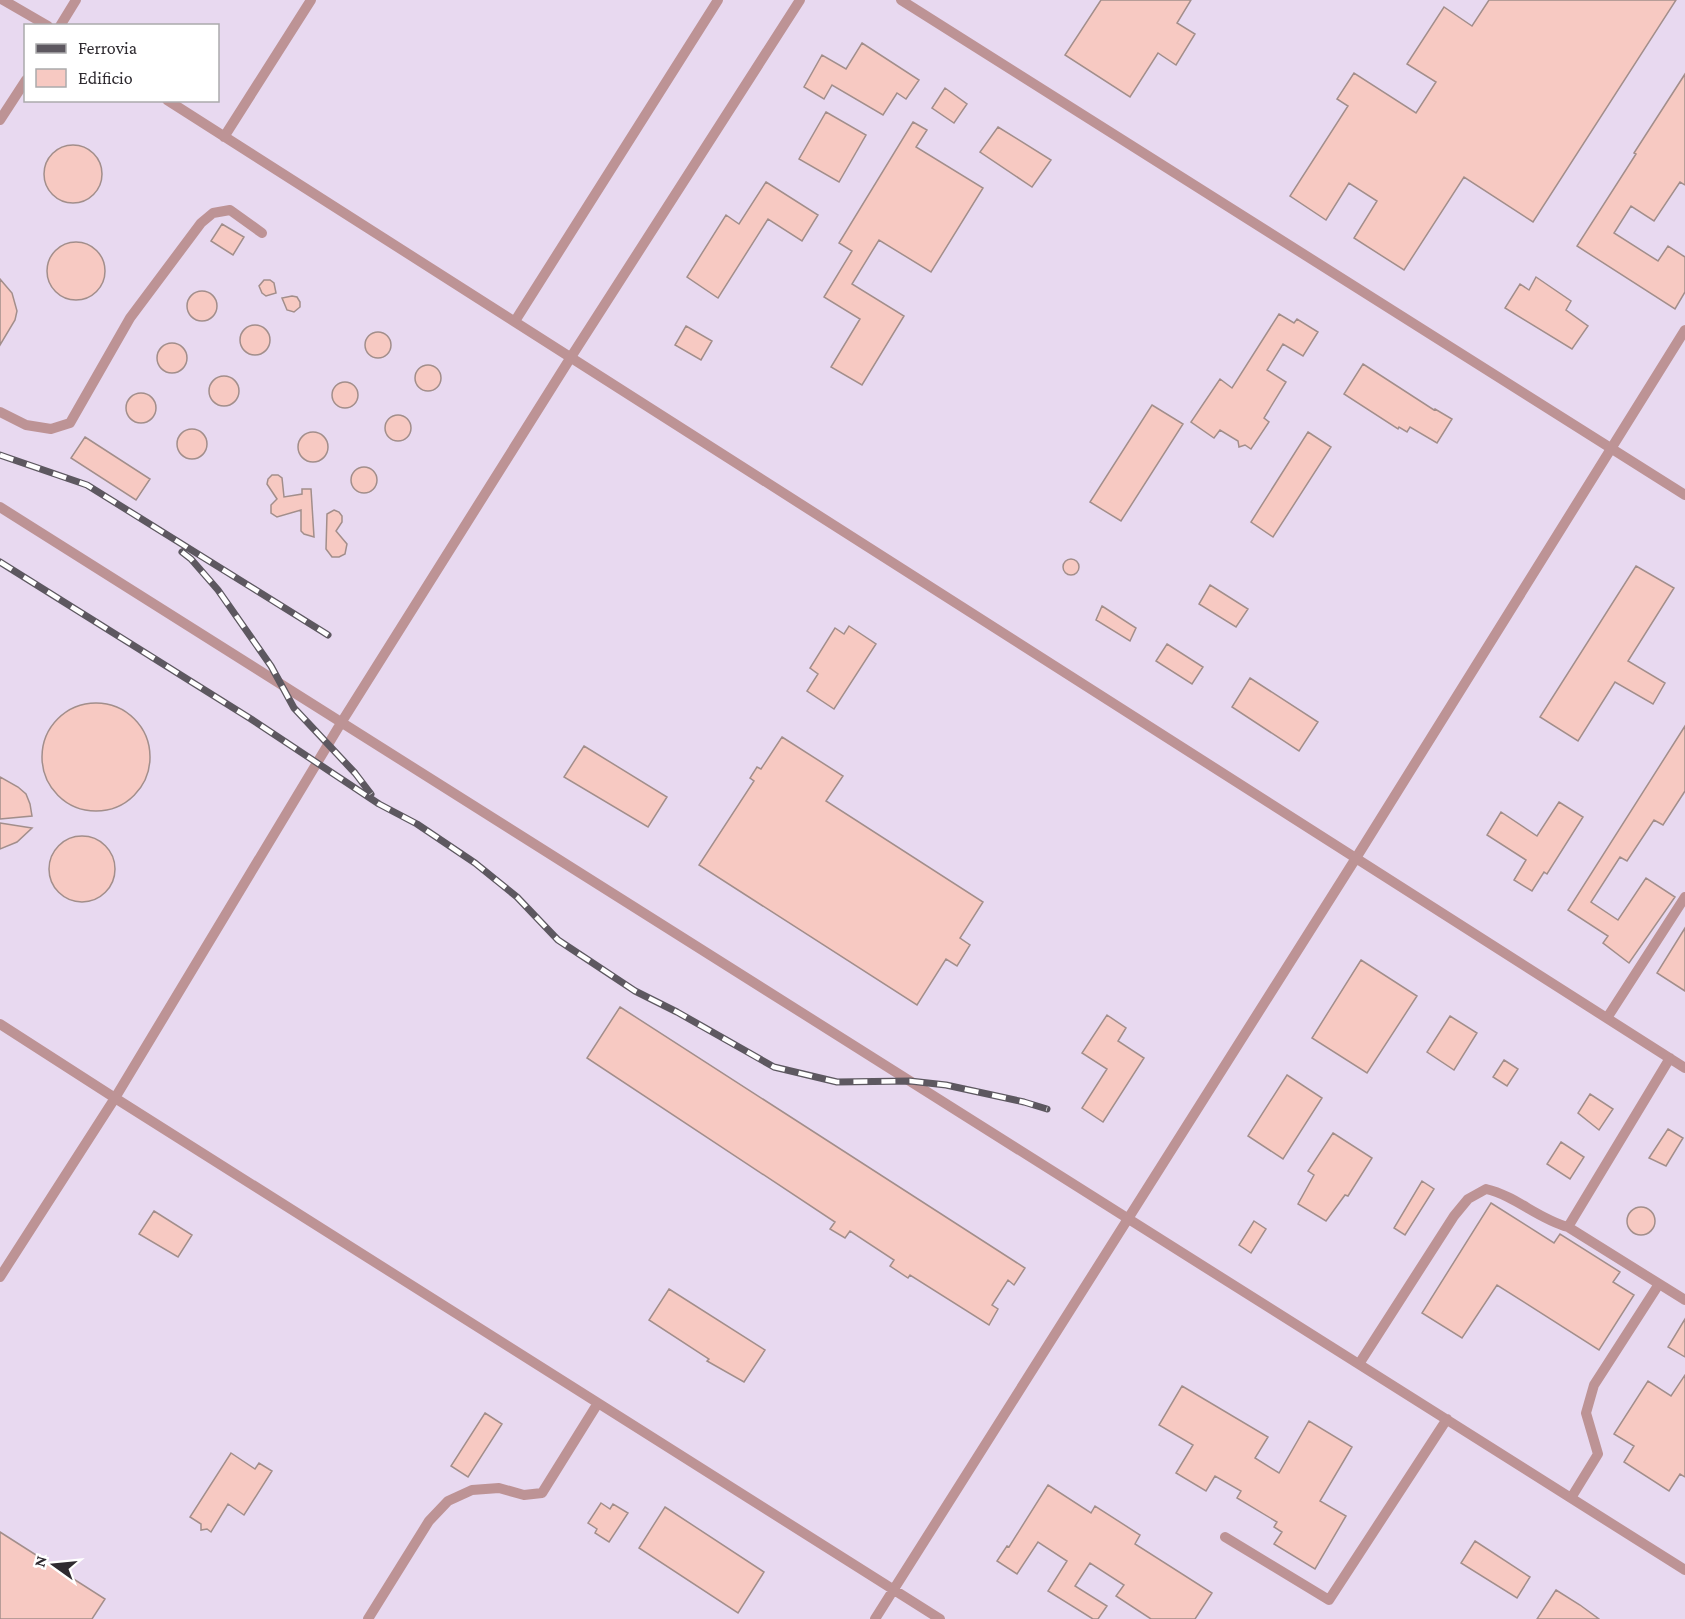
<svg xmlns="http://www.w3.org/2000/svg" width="1685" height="1619" font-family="'Crimson Pro',serif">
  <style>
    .built { fill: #e8d9f0; fill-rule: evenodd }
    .building { fill: #f7c9c2; stroke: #a28e8b; stroke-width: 1.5 }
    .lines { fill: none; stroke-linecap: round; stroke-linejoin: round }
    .lane { stroke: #bd9395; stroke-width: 10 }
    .rail-casing { stroke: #5d5860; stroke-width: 7 }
    .rail { stroke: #fff; stroke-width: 4.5; stroke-dasharray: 14; stroke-linecap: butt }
  </style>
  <rect width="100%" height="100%" fill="#f1e6f6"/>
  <path class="built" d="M0,0H1685V1619H0ZM26,26H218V100H26Z"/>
  <path class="building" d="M1101,0H1191L1177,23L1195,34L1176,65L1158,53L1130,97L1065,55Z
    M1489,0H1676L1533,222L1464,177L1404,270L1354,238L1377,201L1349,183L1326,220L1290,196L1348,106L1337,99L1354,73L1416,113L1436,82L1407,64L1444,7L1472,26Z
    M862,43L919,80L906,99L897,93L883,115L832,85L824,99L804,87L822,55L846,69Z
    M1685,74V185L1680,182L1654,221L1631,206L1614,233L1658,261L1668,246L1685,257V292L1675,309L1577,246L1636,154L1634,153Z
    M945,88L967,104L954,123L932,108Z
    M826,112L866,135L839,182L799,159Z
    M913,122L927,130L916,147L983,188L931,272L879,240L852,284L904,316L862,385L831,367L860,319L824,297L852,251L839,243Z
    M998,127L1051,160L1032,187L980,152Z
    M44 174a29 29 0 1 1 58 0a29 29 0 1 1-58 0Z
    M766,182L818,215L802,241L768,219L718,298L687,277L726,215L739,224Z
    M222,224L244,237L233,255L211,241Z
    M47 271a29 29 0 1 1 58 0a29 29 0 1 1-58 0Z
    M1536,277L1571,301L1566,310L1588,326L1572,349L1505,308L1520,284L1529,290Z
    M0,279L12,293L17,311L15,320L0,345Z
    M264,280H270L274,283L276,293L266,296L262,293L259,286Z
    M187 306a15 15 0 1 1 30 0a15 15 0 1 1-30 0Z
    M292,296L297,297L300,302V307L294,312L287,310L282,298Z
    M1279,314L1294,323L1297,319L1318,332L1303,356L1283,344L1267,370L1286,382L1264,418L1269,422L1251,449L1245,445L1239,447L1238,441L1220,430L1214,438L1191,422L1220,379L1232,388Z
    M240 340a15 15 0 1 1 30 0a15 15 0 1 1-30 0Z
    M686,326L712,341L701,360L675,345Z
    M365 345a13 13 0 1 1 26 0a13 13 0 1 1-26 0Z
    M157 358a15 15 0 1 1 30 0a15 15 0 1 1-30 0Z
    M1363,364L1434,410L1435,409L1452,419L1437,443L1410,427L1407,432L1399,427L1398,429L1344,394Z
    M415 378a13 13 0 1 1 26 0a13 13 0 1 1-26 0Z
    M209 391a15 15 0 1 1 30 0a15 15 0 1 1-30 0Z
    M332 395a13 13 0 1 1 26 0a13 13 0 1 1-26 0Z
    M126 408a15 15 0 1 1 30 0a15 15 0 1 1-30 0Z
    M1152,405L1183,424L1121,521L1090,502Z
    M385 428a13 13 0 1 1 26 0a13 13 0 1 1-26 0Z
    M177 444a15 15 0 1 1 30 0a15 15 0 1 1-30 0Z
    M298 447a15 15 0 1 1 30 0a15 15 0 1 1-30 0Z
    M1308,432L1331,447L1273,537L1251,522Z
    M85,437L150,479L136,500L71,458Z
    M351 480a13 13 0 1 1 26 0a13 13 0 1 1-26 0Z
    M272,475H278L282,478L284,497L302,494V489H311L314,537L304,534L301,531V510L277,517L271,513V505L277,499L267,484L268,479Z
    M334,510L339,512L342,516V522L336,531L347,544L345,554L339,557H332L326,549L327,514Z
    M1063 567a8 8 0 1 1 16 0a8 8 0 1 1-16 0Z
    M1636,566L1674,588L1628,661L1665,683L1653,704L1615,682L1578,741L1540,717Z
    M1210,585L1248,609L1236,627L1199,604Z
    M1102,606L1136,628L1130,641L1096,620Z
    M849,626L876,644L834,709L807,691L818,674L810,668L835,628L844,634Z
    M1167,644L1203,667L1192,684L1156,661Z
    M1250,678L1318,722L1299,751L1232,707Z
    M42 757a54 54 0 1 1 108 0a54 54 0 1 1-108 0Z
    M1685,726V791L1663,825L1654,820L1627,861L1620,857L1591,902L1618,920L1646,878L1675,897L1629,963L1603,943L1608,936L1568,910Z
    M782,737L843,776L826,801L983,902L960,938L970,945L957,966L946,959L917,1005L699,865L754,781L750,778L757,767L761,769Z
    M584,746L667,797L648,827L564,777Z
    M0,777L18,787L26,794L30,804L32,816L0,819Z
    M1559,802L1583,817L1547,874L1544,872L1532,891L1514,880L1526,860L1487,835L1501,812L1537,836Z
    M0,823L32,828L17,842L0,849Z
    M49 869a33 33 0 1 1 66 0a33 33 0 1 1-66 0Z
    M1685,928V991L1657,973Z
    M1361,960L1417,996L1367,1073L1312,1038Z
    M620,1007L1025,1268L1014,1285L1008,1280L992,1305L998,1309L989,1325L910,1275L908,1278L890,1266L894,1260L850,1231L845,1238L830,1229L835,1222L587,1058Z
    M1107,1015L1126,1028L1118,1041L1144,1058L1103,1122L1082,1108L1107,1069L1082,1053Z
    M1450,1016L1477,1033L1454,1070L1427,1052Z
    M1504,1060L1518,1069L1507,1086L1493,1077Z
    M1287,1075L1322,1098L1283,1159L1248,1136Z
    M1590,1094L1613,1109L1599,1130L1578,1113Z
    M1668,1129L1683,1138L1666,1166L1649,1158Z
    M1333,1133L1372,1158L1348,1196L1345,1195L1326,1221L1298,1204L1314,1175L1308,1171Z
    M1561,1142L1584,1157L1570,1179L1547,1164Z
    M1422,1181L1434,1189L1405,1235L1394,1228Z
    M1491,1203L1554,1243L1560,1234L1620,1272L1613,1282L1634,1295L1599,1350L1497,1285L1462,1338L1422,1313Z
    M1627 1221a14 14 0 1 1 28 0a14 14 0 1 1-28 0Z
    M154,1211L192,1235L178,1257L139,1234Z
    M1254,1221L1266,1229L1251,1253L1239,1245Z
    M669,1289L765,1350L744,1382L707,1361L709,1359L649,1320Z
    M1685,1319V1357L1668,1347Z
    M1685,1375V1477L1680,1474L1669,1491L1624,1462L1634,1446L1614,1434L1648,1381L1671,1396Z
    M1182,1386L1268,1437L1255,1458L1279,1473L1309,1421L1352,1447L1320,1501L1346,1516L1315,1569L1274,1544L1282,1532L1274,1527L1277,1522L1237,1498L1241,1491L1215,1476L1206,1491L1176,1473L1193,1445L1159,1425Z
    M485,1413L502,1424L468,1477L451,1466Z
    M231,1453L255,1469L259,1463L272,1471L244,1515L228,1504L211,1532L207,1529L201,1530V1524L190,1517Z
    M1048,1485L1091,1513L1095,1506L1140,1535L1135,1544L1212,1593L1195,1619H1151L1116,1596L1124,1585L1090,1563L1075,1586L1107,1606L1098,1619H1093L1048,1591L1067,1561L1038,1542L1017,1574L997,1561L1007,1546L1009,1547Z
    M601,1503L610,1509L613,1504L628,1513L609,1542L595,1533L597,1529L588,1523Z
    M665,1507L764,1572L738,1613L639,1548Z
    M0,1532L105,1599L92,1619H0Z
    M1475,1541L1530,1577L1517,1598L1461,1563Z
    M1556,1590L1580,1605L1599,1619H1537Z"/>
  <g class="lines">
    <path class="lane" d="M3,0L48,26
      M901,0L1685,495
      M60,26L76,0
      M167,100L1685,1068
      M0,120L26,80
      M224,137L311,0
      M515,321L718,0
      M0,412L26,425L51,429L70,423L130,318L201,223L213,213L230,210L262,233
      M0,507L1685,1570
      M1607,1018L1685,897
      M0,1024L115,1098L940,1619
      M1568,1227L1670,1058
      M0,1277L115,1098L341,723L571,357L800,0
      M1359,1364L1454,1216L1468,1199L1486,1189C1516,1196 1538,1219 1568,1227L1685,1300
      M1571,1498L1598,1454L1586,1413L1594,1385L1659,1284
      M1225,1537L1329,1600L1447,1419
      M368,1619L429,1521L448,1501L472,1490L499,1488L524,1495L542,1493L598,1403
      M875,1619L1356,858L1685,330"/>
    <defs>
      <path id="rail" d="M0,455L87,485L328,635
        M182,552L191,559L218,590L271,666L294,708L355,773L371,794
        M0,562L251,719L379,804L417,824L475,863L517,897L558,940L635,991L677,1012L774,1067L837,1082L910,1081L946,1085L1024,1102L1047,1109"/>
    </defs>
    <use href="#rail" class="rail-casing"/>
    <use href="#rail" class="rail"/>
  </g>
  <rect x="24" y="24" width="195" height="78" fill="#ffffff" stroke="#abaaac" stroke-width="1.5"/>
  <rect x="36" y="44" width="30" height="9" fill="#5d5860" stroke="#abaaac" stroke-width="1.5"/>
  <text x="78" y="54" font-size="18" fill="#2e2a30">Ferrovia</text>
  <rect x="36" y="69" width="30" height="18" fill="#f7c9c2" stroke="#abaaac" stroke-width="1.5"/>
  <text x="78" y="84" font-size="18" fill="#2e2a30">Edificio</text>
  <g transform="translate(54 1565) rotate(285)" stroke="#ffffff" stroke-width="4.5" paint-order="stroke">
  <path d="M0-4.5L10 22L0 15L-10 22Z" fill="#2e2a30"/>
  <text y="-9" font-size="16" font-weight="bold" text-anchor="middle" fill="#2e2a30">N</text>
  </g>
</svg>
